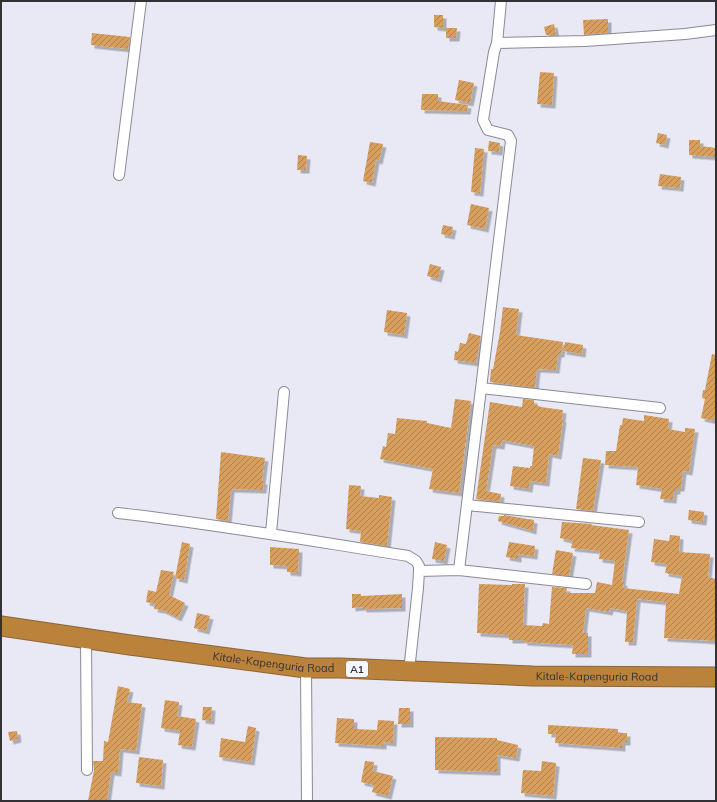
<svg xmlns="http://www.w3.org/2000/svg" width="717" height="802" font-family="Mulish,sans-serif">
  <style>
    .building { fill: url(#building-hatch); filter: url(#shadow) }
    .lines { fill: none; stroke-linecap: round; stroke-linejoin: round }
    .street-casing { stroke: #898a94; stroke-width: 12 }
    .highway-casing { stroke: #8b6639; stroke-width: 21 }
    .street { stroke: #fff; stroke-width: 10 }
    .highway { stroke: #bb823b; stroke-width: 19 }
    .labels { text-anchor: middle; dominant-baseline: central; stroke-width: 4; stroke-linejoin: round; paint-order: stroke }
    .shield { fill: #f6f7fd; stroke: #6d6d72; stroke-width: 1 }
    .shield-label { font-size: 10px; font-weight: bold; fill: #323236 }
    .street-label { font-size: 11px; fill: #323236; stroke: #f6f7fd }
  </style>
  <defs>
    <pattern id="building-hatch" width="6" height="6" patternUnits="userSpaceOnUse"><rect width="6" height="6" fill="#d79e5d"/><path d="M-1 1l2-2M0 6l6-6M5 7l2-2" fill="none" stroke="#af814e"/></pattern>
    <filter id="shadow"><feDropShadow dx="3.5" dy="3.5" stdDeviation="0" flood-color="#0004"/></filter>
  </defs>
  <rect width="100%" height="100%" fill="#e8e9f4"/>
  <path class="building" d="M434,15H443V28L434,27Z
    M608,19V33L584,35L583,20Z
    M554,24L556,35H546L544,27Z
    M446,28H457L456,38H446Z
    M92,33L130,37L128,49L91,45Z
    M540,72L554,73L552,105L537,104Z
    M459,80L474,83L470,103L455,100Z
    M422,94H438V101L468,105L467,111L421,110Z
    M658,133L667,135L665,145L656,143Z
    M689,140H700V146L716,148V157L689,155Z
    M489,141L500,143L499,152L488,151Z
    M370,142L383,144L379,161L376,160L372,183L363,181Z
    M475,148L484,149L480,193L471,192Z
    M298,155L307,156L306,170H297Z
    M660,174L681,177L680,188L658,186Z
    M471,204L489,208L485,229L467,225Z
    M443,225L453,227L451,236L441,234Z
    M430,264L441,267L438,279L427,276Z
    M503,307L519,309L516,335L563,342L561,354H558L556,370L537,369L535,388L490,382L491,369H493L500,332Z
    M387,310L407,313L404,335L384,332Z
    M469,333L481,336L476,363L454,360L455,351L458,352L460,343L466,344Z
    M565,342L583,345L582,354L563,351Z
    M712,354L716,355V411L714,421L701,418L705,399L702,398L703,390H705Z
    M455,399L471,401L459,493L429,489L433,469L380,459L383,446L386,447L388,433L395,434L397,418L427,421V423L451,428Z
    M523,399L534,400V404L541,407L563,410L562,419H563L558,456L549,454L546,483L530,481L529,489L510,486L513,466L530,468V466H532L534,446L502,440L501,446L493,445L486,491L501,494L500,502L476,499L490,402L522,407Z
    M644,415L669,419L668,429L685,432V428L695,429L689,472L683,471L681,488H677V491H674L673,500L660,499L662,489L636,485L638,467L605,465L606,451H616L620,425H622L623,418L644,421Z
    M221,452L265,458L262,481H264L263,490L231,489L228,521L216,519Z
    M583,458L601,460L593,511L576,509Z
    M349,485L361,486L360,496L379,498V495L392,497L387,546L360,542L361,531L346,529Z
    M689,510L704,512L703,522L688,520Z
    M504,515L534,520L533,531L498,521L499,516H504Z
    M562,522L592,524L591,525L629,530L622,582H624L623,588L679,594L682,576L665,573L667,564L651,562L654,539L669,541L670,535L680,536L679,552L710,554L708,577L716,579V641L664,638L666,602L637,599L633,642H625L627,611L610,608L609,612L586,608L583,633H588V654H572L573,645L524,642V640H509V635L477,633L479,584L512,585V584H525L523,625L542,626L543,623L549,624L552,587L567,588L566,593H595L597,582L612,585L615,561L599,559L600,551L571,548L573,541L560,538Z
    M182,542L190,544L184,580L175,578Z
    M435,542L447,545L444,561L432,559Z
    M509,542L535,546L534,556L518,554V559L506,557Z
    M270,547L299,549L298,573L287,572V566L270,565Z
    M556,550L573,553L569,576L552,574Z
    M161,570L174,572L169,595L185,603L178,618L162,610L154,609L155,604L146,602L148,590L156,592Z
    M352,594H361V596L402,594V608L363,609V607L352,608Z
    M197,613L210,616L206,631L194,628Z
    M118,686L130,689L127,702L142,704L136,751L120,749L118,773L111,772L107,801H88L94,770L93,761H103L104,741L108,742Z
    M165,700L179,702L177,716L196,719L192,747L178,745L180,731L161,728Z
    M203,707H212L211,721L202,720Z
    M399,708H410V724H398Z
    M337,718L354,719V729L377,730L378,720L394,721L393,743L383,742V746L335,743Z
    M548,725L618,729V733H627V742H622V748L555,743L556,734H548Z
    M248,726L256,728L251,762L219,757L221,738L245,742Z
    M17,731L18,739L10,741L8,732Z
    M435,737L497,738V740L518,745L516,758L497,755V772L435,770Z
    M139,757L163,760L161,786L136,783Z
    M365,761L374,762L373,771L393,776L388,796L372,792L374,785L361,782Z
    M542,761L556,763L553,796L521,793L523,770L541,771Z"/>
  <g class="lines">
    <defs>
      <path id="street" d="M497,43L585,41L685,34L716,30
        M119,175L141,1
        M481,388L660,408
        M467,505L639,522
        M118,513C216,524 312,541 408,556L416,561L419,566V571L418,588L409,671
        M271,533L284,392
        M459,570L511,141L508,135L488,130L483,120L494,52L497,43L501,1
        M419,571L459,570L586,584
        M86,639L87,770
        M306,668L307,801"/>
      <g id="highway">
        <path id="s1" d="M1,626L130,645L306,668H340L532,676L716,677"/>
      </g>
    </defs>
    <use href="#street" class="street-casing"/>
    <use href="#highway" class="highway-casing"/>
    <use href="#street" class="street"/>
    <use href="#highway" class="highway"/>
  </g>
  <g class="labels">
    <rect class="shield" x="346" y="661" width="22" height="16" rx="3"/>
    <g class="shield-label">
      <text x="357" y="669">A1</text>
    </g>
    <g class="street-label">
      <text stroke="none"><textPath href="#s1" startOffset="275">Kitale-Kapenguria Road</textPath></text>
      <text stroke="none"><textPath href="#s1" startOffset="599">Kitale-Kapenguria Road</textPath></text>
    </g>
  </g>
  <rect width="717" height="802" fill="none" stroke="#323236" stroke-width="4"/>
</svg>
